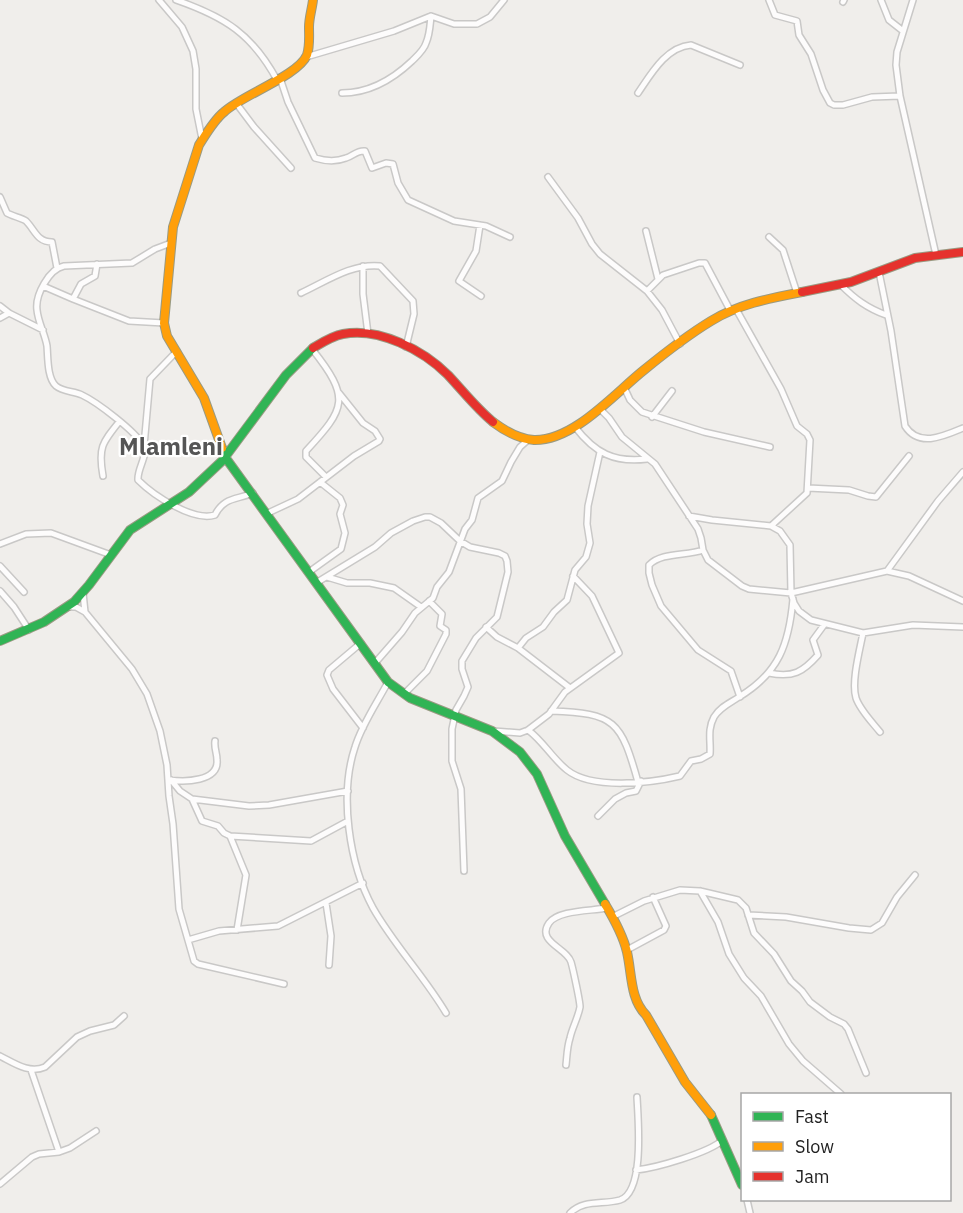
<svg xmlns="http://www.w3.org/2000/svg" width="963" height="1213" font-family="'IBM Plex Sans',sans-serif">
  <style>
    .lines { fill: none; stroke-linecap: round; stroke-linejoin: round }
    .street-casing { stroke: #c9c8c7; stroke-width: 8 }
    .fast-casing { stroke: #999a82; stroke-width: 10 }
    .slow-casing { stroke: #999a82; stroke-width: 10 }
    .jam-casing { stroke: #999a82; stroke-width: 10 }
    .street { stroke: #fdfcfc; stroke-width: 5 }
    .fast { stroke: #30b455; stroke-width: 8 }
    .slow { stroke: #ff9f0a; stroke-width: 8 }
    .jam { stroke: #e5322d; stroke-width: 8 }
    .labels { text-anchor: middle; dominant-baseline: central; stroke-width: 4.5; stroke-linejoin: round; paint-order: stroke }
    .quarter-label { font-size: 24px; font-weight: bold; fill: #555; stroke: #fff }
  </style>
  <rect width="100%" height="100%" fill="#f0eeeb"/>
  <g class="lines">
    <defs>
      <path id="street" d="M159,0L182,27L193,51L196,69V109L202,139
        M176,0C225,17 252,34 277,80
        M769,0L775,15L797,21L799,35L811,54L823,90L830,103L834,105H843L872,97L900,96
        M881,0L889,20L903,31
        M913,0L897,52L896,65L900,96L936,255
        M843,2L844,0
        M306,57L394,31L431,16L454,24H477L490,17L504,0
        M280,78L288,102L315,158C325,161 336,162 346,158C353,156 357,150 365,151L372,168L386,163L393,164L398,183L408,200L454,221L486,226L510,237
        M342,93C370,93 392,80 412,61C417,56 424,50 426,43C430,34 430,25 431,16
        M638,93C651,74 666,47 691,45L740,65
        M236,103L254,127L291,168
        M548,177L578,218L592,244L600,254L647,291L662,310L680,344
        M0,197L7,213C12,216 22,218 26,221C35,230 37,242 52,242L57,268
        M480,225L476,251L459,281L481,296
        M646,231L658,279
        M769,237L783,250L797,293
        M171,243L155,249L132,263L64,266C49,269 35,295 37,310C38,322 45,334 47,346C48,357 47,378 56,386C63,392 74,391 82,395C97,402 135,431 143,445C149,455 137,468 138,480C153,495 193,522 215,515C224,497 236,500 253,493
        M363,266V294L368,334
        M879,272L891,331L905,426C919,448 944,436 963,428
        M841,285C855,299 867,308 886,315
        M43,286L73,299L81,284L95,276L97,264
        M647,291L663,275L699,263H705L730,310
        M301,293C325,282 352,263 380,266L413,301L414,314L406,347
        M73,299L129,321L164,323
        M0,306L9,313L43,330
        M736,309L781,389L797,426L807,434L810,440L807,493L771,526
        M0,318L9,313
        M312,349C351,398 346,408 306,451V457L326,477
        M624,387L630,400L642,412L704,432L770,447
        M600,409L609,418L622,437L655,464L698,529L701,538L703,550L708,560L742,586L749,589L791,593L887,571L909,576L963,601
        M652,417L672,391
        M575,427C595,453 614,463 647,459
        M144,446L150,379L177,351
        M103,476C98,448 102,443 119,422
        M808,488L849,490L868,496L876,497L909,456
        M268,513L298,499L354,456L379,441L380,439L375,431L363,423L339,393
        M689,516L712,520L771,526L780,531L790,545L791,593L794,603L799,611L811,620L863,633L913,625L963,627
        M0,544L26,534L51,533L111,555
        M703,550C686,556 662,552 649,565V573L652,585L661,606L698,650L731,671L740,697
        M0,566L24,592
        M887,571L938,501L963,472
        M309,572L341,549L345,533L340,514L343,505L340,498L320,482
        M327,577L347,583H370L394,588L421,607
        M316,583L375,547L391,533L413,521L425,517H430L441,523L460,541L470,547L499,553L505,556L507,561L508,572L497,617L476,638L462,661V669L468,687L464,696L456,710L452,729V761L461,789L464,871
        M0,591L14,607L29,630
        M83,593L85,612L132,669L147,694L160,731L167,765L169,796L173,824L179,909L194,961L198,964L284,984
        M68,607H76L85,612
        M486,627L497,637L518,648
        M863,633C860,649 851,682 856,698C860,710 872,722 880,732
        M361,643L329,670L327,675L333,689L363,728
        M375,663L402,632L415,613L433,598L437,587L449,572L465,529L472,520L478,498L502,481L511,462L520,447L529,439
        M769,673C793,678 803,672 818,655L813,640L824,625
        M388,682C377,703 362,724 355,747C339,795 349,864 373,908C394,945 424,976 446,1013
        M570,688L518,648L526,638L543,627L554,612L567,600L575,570L586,557L590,543L587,524L588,506L600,452
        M404,694L427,671L446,634V630L440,626L442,614L429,601
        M551,711C615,713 621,721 638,782
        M528,730C543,741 552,758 567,770C592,790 651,783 680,776L691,761L701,759L710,754C711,741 707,730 714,717C720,707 730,703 739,697C779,673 789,644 793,599
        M494,731L520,733L528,730L549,714L565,692L619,653L592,596L573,576
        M170,780C184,782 219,782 217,760C217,753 214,748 215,741
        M171,780L180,791L192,799L249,806L269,805L348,791
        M192,799L202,821L218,826L224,833L230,836L311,841L348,821
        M598,816L615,799L626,793L636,791L641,781
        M230,836L246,875L237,930
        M700,891L718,922L729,954L744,978L761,996L789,1044L803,1061L841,1094
        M326,903L331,936L329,965
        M748,915L786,917L849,928L871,930L882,923L897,897L915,875
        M612,917L644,901L680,890L700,891L738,900L746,908L754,933L774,954L791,981L802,991L810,1002L830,1017L844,1024L848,1029L866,1073
        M188,940L219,931L278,926L363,883
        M627,950L664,930L666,926L653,897
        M0,1056C14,1063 29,1074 45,1067L77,1037L90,1031L114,1025L124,1016
        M566,1065C567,1056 567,1047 570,1038C572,1028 578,1018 580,1007C580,1001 573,969 571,962C567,948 536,942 549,923C558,910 592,911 606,908
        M31,1070L59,1152
        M636,1170C656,1168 708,1153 723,1140
        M0,1184L32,1157L39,1154L59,1152L70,1148L96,1131
        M747,1200L750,1213
        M570,1213C584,1199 603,1205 620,1200C645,1192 638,1119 637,1097"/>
      <path id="fast" d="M222,448L225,457L388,682L410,698L492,731L520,752L537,774L565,836L605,904
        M0,641L44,622L74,602L89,585L130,530L189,492L222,461L286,375L313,348
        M711,1115L742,1185"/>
      <path id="slow" d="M493,422C505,431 519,439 534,440C574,441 615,393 644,370C666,352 688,335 711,321C738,304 771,298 802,292
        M222,448L204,398L167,336L164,323L173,227L199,145C206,134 214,120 224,112C242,95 298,76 307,55C310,46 309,37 309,27C309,18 312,9 313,0
        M605,904C614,919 623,935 627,952C632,974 630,999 646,1015L685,1082L711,1115"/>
      <path id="jam" d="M802,292L851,282L915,258L963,252
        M313,348C323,342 332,336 343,334C379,327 423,350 448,375C463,391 476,408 493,422"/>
    </defs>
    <use href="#street" class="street-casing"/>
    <use href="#fast" class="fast-casing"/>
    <use href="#slow" class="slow-casing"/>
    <use href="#jam" class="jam-casing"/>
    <use href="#street" class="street"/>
    <use href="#fast" class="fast"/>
    <use href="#slow" class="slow"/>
    <use href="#jam" class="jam"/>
  </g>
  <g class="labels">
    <g class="quarter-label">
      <text x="171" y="446">Mlamleni</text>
    </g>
  </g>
  <rect x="741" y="1093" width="210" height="108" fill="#ffffff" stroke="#a7a7a7" stroke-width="1.5"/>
  <rect x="753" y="1112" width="30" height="9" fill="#30b455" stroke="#a7a7a7" stroke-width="1.5"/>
  <text x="795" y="1123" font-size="18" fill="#222222">Fast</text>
  <rect x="753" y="1142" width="30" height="9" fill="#ff9f0a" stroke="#a7a7a7" stroke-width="1.5"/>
  <text x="795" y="1153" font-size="18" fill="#222222">Slow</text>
  <rect x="753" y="1172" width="30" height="9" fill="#e5322d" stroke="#a7a7a7" stroke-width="1.5"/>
  <text x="795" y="1183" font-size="18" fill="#222222">Jam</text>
</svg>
